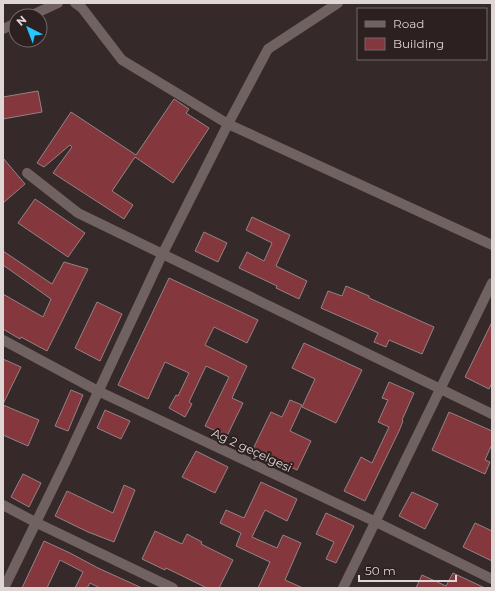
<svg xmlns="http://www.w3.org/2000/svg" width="495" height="591" font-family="Montserrat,sans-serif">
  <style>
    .building { fill: #85373e; stroke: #938383 }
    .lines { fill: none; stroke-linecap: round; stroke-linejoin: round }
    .minor { stroke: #716262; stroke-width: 10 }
    .tertiary { stroke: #716262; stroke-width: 10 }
    .labels { text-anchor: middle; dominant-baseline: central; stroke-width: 4; stroke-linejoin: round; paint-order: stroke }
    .street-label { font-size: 12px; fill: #ded5d5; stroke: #2c2020 }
  </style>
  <rect width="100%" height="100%" fill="#362929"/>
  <path class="building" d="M38,91L42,112L3,119V97Z
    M174,99L189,109L186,113L209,128L173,183L135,157L112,191L133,205L124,219L53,173L72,147L70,145L44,167L37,163L71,112L136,155Z
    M3,158L25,184L3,203Z
    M35,199L85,233L68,257L18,223Z
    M252,217L290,235L276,266L307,281L299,299L276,288L277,286L239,268L247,252L264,261L272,243L246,230Z
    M204,232L227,243L218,262L195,251Z
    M3,251L52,284L64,262L88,269L47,351L21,337L20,339L3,329V294L43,317L51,299L3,265Z
    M169,278L258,320L247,343L214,327L205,345L247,366L232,398L243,403L227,436L205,426L229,377L206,366L189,402L192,404L185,417L169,408L176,395L178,396L189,373L165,362L148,399L118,385Z
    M346,286L369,296V298L434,327L422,354L389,340L386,347L374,342L378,333L321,308L328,291L342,296Z
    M97,302L122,314L100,361L75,348Z
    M492,322V383L489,389L465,377Z
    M304,343L362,370L336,423L302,407L315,379L292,368Z
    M3,359L21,367L3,404Z
    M389,382L414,393L402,420L403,421L399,431L365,501L344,491L361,457L372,463L389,427L378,422L388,400L382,398Z
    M71,390L83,395L68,431L55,426Z
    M290,400L302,405L290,431L311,441L297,470L253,449L271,412L282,417Z
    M3,405L39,420L28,446L3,435Z
    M105,410L130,421L121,439L97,428Z
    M449,412L492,431V444L485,460L490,462L485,474L432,450Z
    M196,451L228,467L215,493L182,477Z
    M23,474L41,483L29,507L11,497Z
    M261,482L297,499L287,521L265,510L252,537L277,548L283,535L301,543L285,580L303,588H258L270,562L236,546L241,533L220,523L226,510L244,518Z
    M124,485L135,490L114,542L88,532L55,516L67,491L113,513Z
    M412,492L438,504L425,529L399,516Z
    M326,513L354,526L336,563L326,559L334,542L316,534Z
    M475,523L492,531V561L463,547Z
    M155,531L182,544L187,534L202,542L201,544L233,560L219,588H207L166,568L165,570L142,559Z
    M44,541L70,553L98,568L142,588H100L90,583L87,588H75L83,572L60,560L47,588H22Z
    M453,573L485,588H416L422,575L446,586Z"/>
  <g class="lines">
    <path class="minor" d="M75,3L82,8L122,60L228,124L492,245
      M30,16L58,3
      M3,29L16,23
      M27,173L78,213L492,414
      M3,340L98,391L376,522L492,579
      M3,505L37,523L173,588
      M343,588L492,283"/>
    <path class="tertiary" d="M4,588L65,463L162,255L228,124L268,49L338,3"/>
  </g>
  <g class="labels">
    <g class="street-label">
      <text transform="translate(252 450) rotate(25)">Ag 2 geçelgesi</text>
    </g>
  </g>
  <rect width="495" height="591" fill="none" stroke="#ded5d5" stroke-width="8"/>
  <rect x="357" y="8" width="130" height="52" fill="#2c2020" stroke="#736868"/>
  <rect x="365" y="21" width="20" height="6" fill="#716262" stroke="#736868"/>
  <text x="393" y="28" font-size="12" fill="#ded5d5">Road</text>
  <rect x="365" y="38" width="20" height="12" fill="#85373e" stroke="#736868"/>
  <text x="393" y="48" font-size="12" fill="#ded5d5">Building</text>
  <g transform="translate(28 28) rotate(318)"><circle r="19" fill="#2c2020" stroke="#736868"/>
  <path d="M0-3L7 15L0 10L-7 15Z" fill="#26c9fe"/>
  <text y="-6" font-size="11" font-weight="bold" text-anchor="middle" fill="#ded5d5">N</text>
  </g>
  <path d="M359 575v6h97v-6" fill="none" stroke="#ded5d5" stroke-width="2"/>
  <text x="365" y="575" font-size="12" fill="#ded5d5" stroke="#2c2020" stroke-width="3" paint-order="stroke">50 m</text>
</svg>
